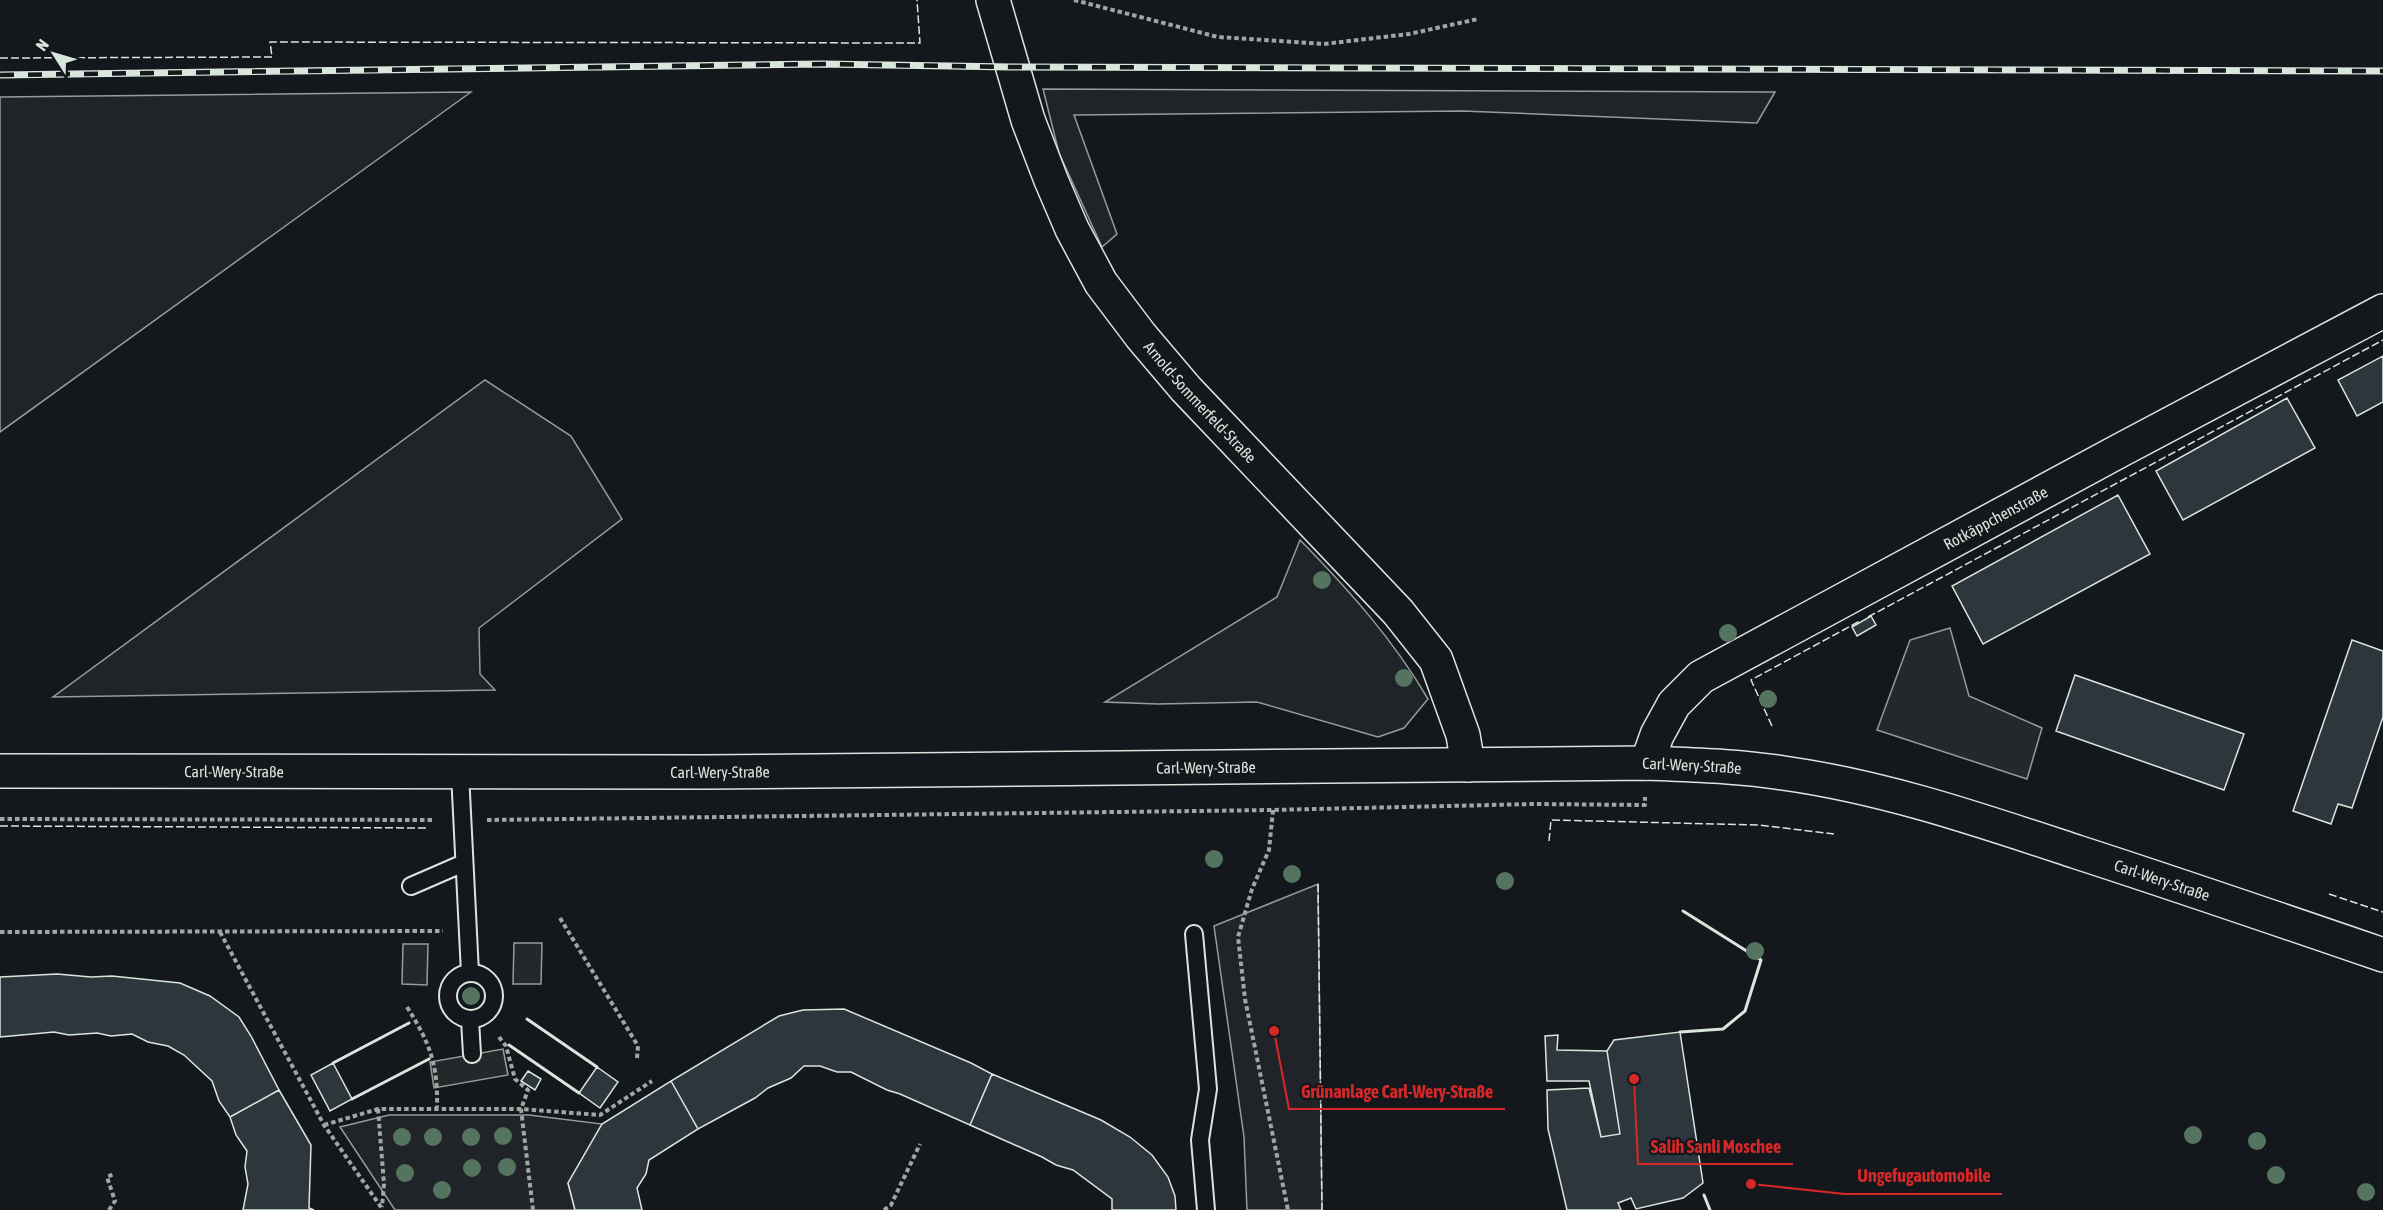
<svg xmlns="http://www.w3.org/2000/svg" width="2383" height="1210" font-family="'Asap Condensed',sans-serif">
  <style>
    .green { fill: #202428; stroke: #939e99; stroke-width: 1.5 }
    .parking { fill: #24282b; stroke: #939e99; stroke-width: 1.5 }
    .building { fill: #2c363c; stroke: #d8e6dc; stroke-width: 1.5 }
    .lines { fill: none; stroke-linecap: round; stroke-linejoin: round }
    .lane-casing { stroke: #d8e6dc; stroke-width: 20 }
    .street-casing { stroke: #d8e6dc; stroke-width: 36 }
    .secondary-casing { stroke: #d8e6dc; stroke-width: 36 }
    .path { stroke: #9da8a2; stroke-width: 4; stroke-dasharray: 4.5 3; stroke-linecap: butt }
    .lane { stroke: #14181c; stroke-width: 16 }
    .street { stroke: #14181c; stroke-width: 33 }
    .secondary { stroke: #14181c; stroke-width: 33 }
    .rail-casing { stroke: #d8e6dc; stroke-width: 7 }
    .rail { stroke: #14181c; stroke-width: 4.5; stroke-dasharray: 14; stroke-linecap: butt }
    .fence { stroke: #d8e6dc; stroke-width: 1.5; stroke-dasharray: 8 3; stroke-linecap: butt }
    .wall { stroke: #d8e6dc; stroke-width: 3 }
    .tree { fill: #55745f }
    .labels { text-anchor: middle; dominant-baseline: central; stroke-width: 4.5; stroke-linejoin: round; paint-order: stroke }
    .street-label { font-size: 16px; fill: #d8e6dc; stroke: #14181c }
    .leader { fill: none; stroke: #d62828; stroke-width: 2 }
    .callout-dot { fill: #d62828; stroke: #14181c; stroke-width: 2 }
    .callout-label { font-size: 18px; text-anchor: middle; font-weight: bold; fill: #d62828; stroke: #14181c; stroke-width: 4.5; stroke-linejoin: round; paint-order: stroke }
  </style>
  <rect width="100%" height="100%" fill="#14181c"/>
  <path class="green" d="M1043,89L1775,92L1757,123L1462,111L1074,115L1117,234L1102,247L1059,153Z
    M471,92L0,432V97Z
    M485,380L571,436L622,519L479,628L480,674L495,690L53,697Z
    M1300,540C1348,589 1393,639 1428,699L1404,728L1378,737L1257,702L1158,704L1105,702L1277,597Z
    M1318,884L1322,1210H1247L1244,1137L1214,926Z
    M389,1115H529L602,1124L568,1183L575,1210H395L340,1127Z"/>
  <path class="parking" d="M1950,628L1969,696L2042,728L2027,779L1877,730L1910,640Z
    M514,943H542L541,984H513Z
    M403,944H428L427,985L402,984Z
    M503,1049L508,1075L434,1088L430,1062Z"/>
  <path class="building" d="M2383,356V402L2357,416L2338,380Z
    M2287,398L2315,448L2183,520L2156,471Z
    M2118,495L2150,554L1983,644L1952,586Z
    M1871,616L1876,625L1857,636L1852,627Z
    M2352,640L2383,651V717L2352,808L2338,804L2331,824L2293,811Z
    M2075,675L2244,734L2224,790L2056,731Z
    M57,974L91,977L112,976L180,983L210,996L239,1017L251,1036L279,1090L230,1117L219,1101L212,1081L184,1055L168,1046L148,1042L132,1034L111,1036L97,1033L69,1035L54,1032L0,1037V977Z
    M844,1009L971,1063L992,1074L970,1125L900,1094L887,1090L851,1072H837L820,1066H804L791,1078L768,1088L755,1098L698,1129L671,1081L779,1016L803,1010Z
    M1680,1032L1703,1183L1683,1198L1636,1209L1631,1198L1618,1203L1621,1210H1567L1548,1129L1547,1090L1589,1088L1601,1137L1620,1134L1607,1051L1614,1040Z
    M1558,1035L1557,1050L1607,1051L1620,1134L1601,1137L1589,1081H1547L1545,1036Z
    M333,1063L352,1099L330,1111L311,1075Z
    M597,1067L618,1082L600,1108L579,1093Z
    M528,1071L541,1079L535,1090L521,1081Z
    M992,1074L1101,1120L1130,1137L1152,1155L1168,1177L1175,1196L1176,1210H1112V1199L1073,1170L1056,1165L1042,1157L970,1125Z
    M671,1081L698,1129L649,1160L646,1174L637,1188L642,1210H575L568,1183L602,1124Z
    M279,1090L311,1145L309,1208L314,1210H243L248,1184L245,1167L247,1151L236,1135L230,1117Z"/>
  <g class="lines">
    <defs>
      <path id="lane" d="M460,773L470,973
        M411,886L464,863
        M1194,934L1208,1089L1200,1140L1206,1210
        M448 996a23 23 0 1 1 46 0a23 23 0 1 1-46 0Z
        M470,1020L472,1054"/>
      <g id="street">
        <path id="s1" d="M993,0L1028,120L1051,180L1072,229L1101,283L1141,336L1186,389L1398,612L1436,660L1463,735L1468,765"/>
        <path id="s2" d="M1647,763L1657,735L1674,704L1701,677L2119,451L2383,311"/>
      </g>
      <g id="secondary">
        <path id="s3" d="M0,771L706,772L1647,763C1692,765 1738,766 1783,773C1884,787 1980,820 2077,852C2179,885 2281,920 2383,955"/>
      </g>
    </defs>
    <use href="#lane" class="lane-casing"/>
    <use href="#street" class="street-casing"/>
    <use href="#secondary" class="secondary-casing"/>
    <path class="path" d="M1074,0L1218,37L1324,44L1409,34L1478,19
      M1273,810L1269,850L1252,889L1238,937L1245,999L1288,1210
      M0,819L435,820
      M487,820L1273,810L1534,804L1645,805V797
      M560,918L638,1046L637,1058
      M0,932L443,931
      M220,932L324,1125L383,1210
      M407,1007C430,1043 438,1065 437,1107
      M499,1037L506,1046L515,1079L528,1090L521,1109L533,1210
      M378,1109L384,1184L382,1207
      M324,1125L378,1109H521L600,1115L652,1081
      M109,1210L115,1201L107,1177L114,1174
      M884,1210L891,1205L920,1144"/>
    <use href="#lane" class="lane"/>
    <use href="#street" class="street"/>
    <use href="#secondary" class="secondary"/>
    <defs>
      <path id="rail" d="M0,75L823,64L1012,67L2383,71"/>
    </defs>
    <use href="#rail" class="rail-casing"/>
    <use href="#rail" class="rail"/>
    <path class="fence" d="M0,58L272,57L270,42L920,43L917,0
      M1868,617L2383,340
      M1772,726L1751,680L1860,621
      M0,826L426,828
      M1549,841L1551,820L1759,825L1834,834
      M1318,884L1322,1210
      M2329,894L2383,912"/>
    <path class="wall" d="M527,1019L597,1067
      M1680,1032L1723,1029L1745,1011L1761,960L1683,911
      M509,1045L579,1093
      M333,1063L409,1023
      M352,1099L429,1059
      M1704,1195L1710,1210"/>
  </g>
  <g class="tree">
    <circle cx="1322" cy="580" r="9"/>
    <circle cx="1728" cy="633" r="9"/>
    <circle cx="1404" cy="678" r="9"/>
    <circle cx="1768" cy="699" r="9"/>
    <circle cx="1214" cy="859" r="9"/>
    <circle cx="1292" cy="874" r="9"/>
    <circle cx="1505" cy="881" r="9"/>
    <circle cx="1755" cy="951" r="9"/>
    <circle cx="471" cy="996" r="9"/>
    <circle cx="2193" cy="1135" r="9"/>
    <circle cx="503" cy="1136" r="9"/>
    <circle cx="402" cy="1137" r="9"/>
    <circle cx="433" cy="1137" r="9"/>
    <circle cx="471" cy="1137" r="9"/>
    <circle cx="2257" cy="1141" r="9"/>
    <circle cx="507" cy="1167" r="9"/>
    <circle cx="472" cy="1168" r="9"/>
    <circle cx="405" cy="1173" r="9"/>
    <circle cx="2276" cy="1175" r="9"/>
    <circle cx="442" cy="1190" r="9"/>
    <circle cx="2366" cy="1192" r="9"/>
  </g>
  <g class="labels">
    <g class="street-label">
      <text stroke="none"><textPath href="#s1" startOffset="459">Arnold-Sommerfeld-Straße</textPath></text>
      <text stroke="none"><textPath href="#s2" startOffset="438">Rotkäppchenstraße</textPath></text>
      <text stroke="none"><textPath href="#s3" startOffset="1692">Carl-Wery-Straße</textPath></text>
      <text stroke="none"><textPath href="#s3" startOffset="1206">Carl-Wery-Straße</textPath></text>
      <text stroke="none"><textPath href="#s3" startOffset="234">Carl-Wery-Straße</textPath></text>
      <text stroke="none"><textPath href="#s3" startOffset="720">Carl-Wery-Straße</textPath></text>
      <text stroke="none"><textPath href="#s3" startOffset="2178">Carl-Wery-Straße</textPath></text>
    </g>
  </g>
  <path class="leader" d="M1274 1031L1289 1109H1505M1634 1079L1638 1164H1793M1751 1184L1845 1194H2002"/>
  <g class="callout-dot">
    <circle cx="1274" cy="1031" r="6"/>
    <circle cx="1634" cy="1079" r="6"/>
    <circle cx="1751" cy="1184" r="6"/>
  </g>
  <g class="callout-label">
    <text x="1397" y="1098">Grünanlage Carl-Wery-Straße</text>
    <text x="1716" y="1153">Salih Sanli Moschee</text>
    <text x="1924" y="1182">Ungefugautomobile</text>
  </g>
  <g transform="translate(54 54) rotate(307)" stroke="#14181c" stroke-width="4.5" paint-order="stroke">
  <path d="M0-4.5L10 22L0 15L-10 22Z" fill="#d8e6dc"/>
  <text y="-9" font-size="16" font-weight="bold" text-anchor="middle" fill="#d8e6dc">N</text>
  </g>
</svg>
